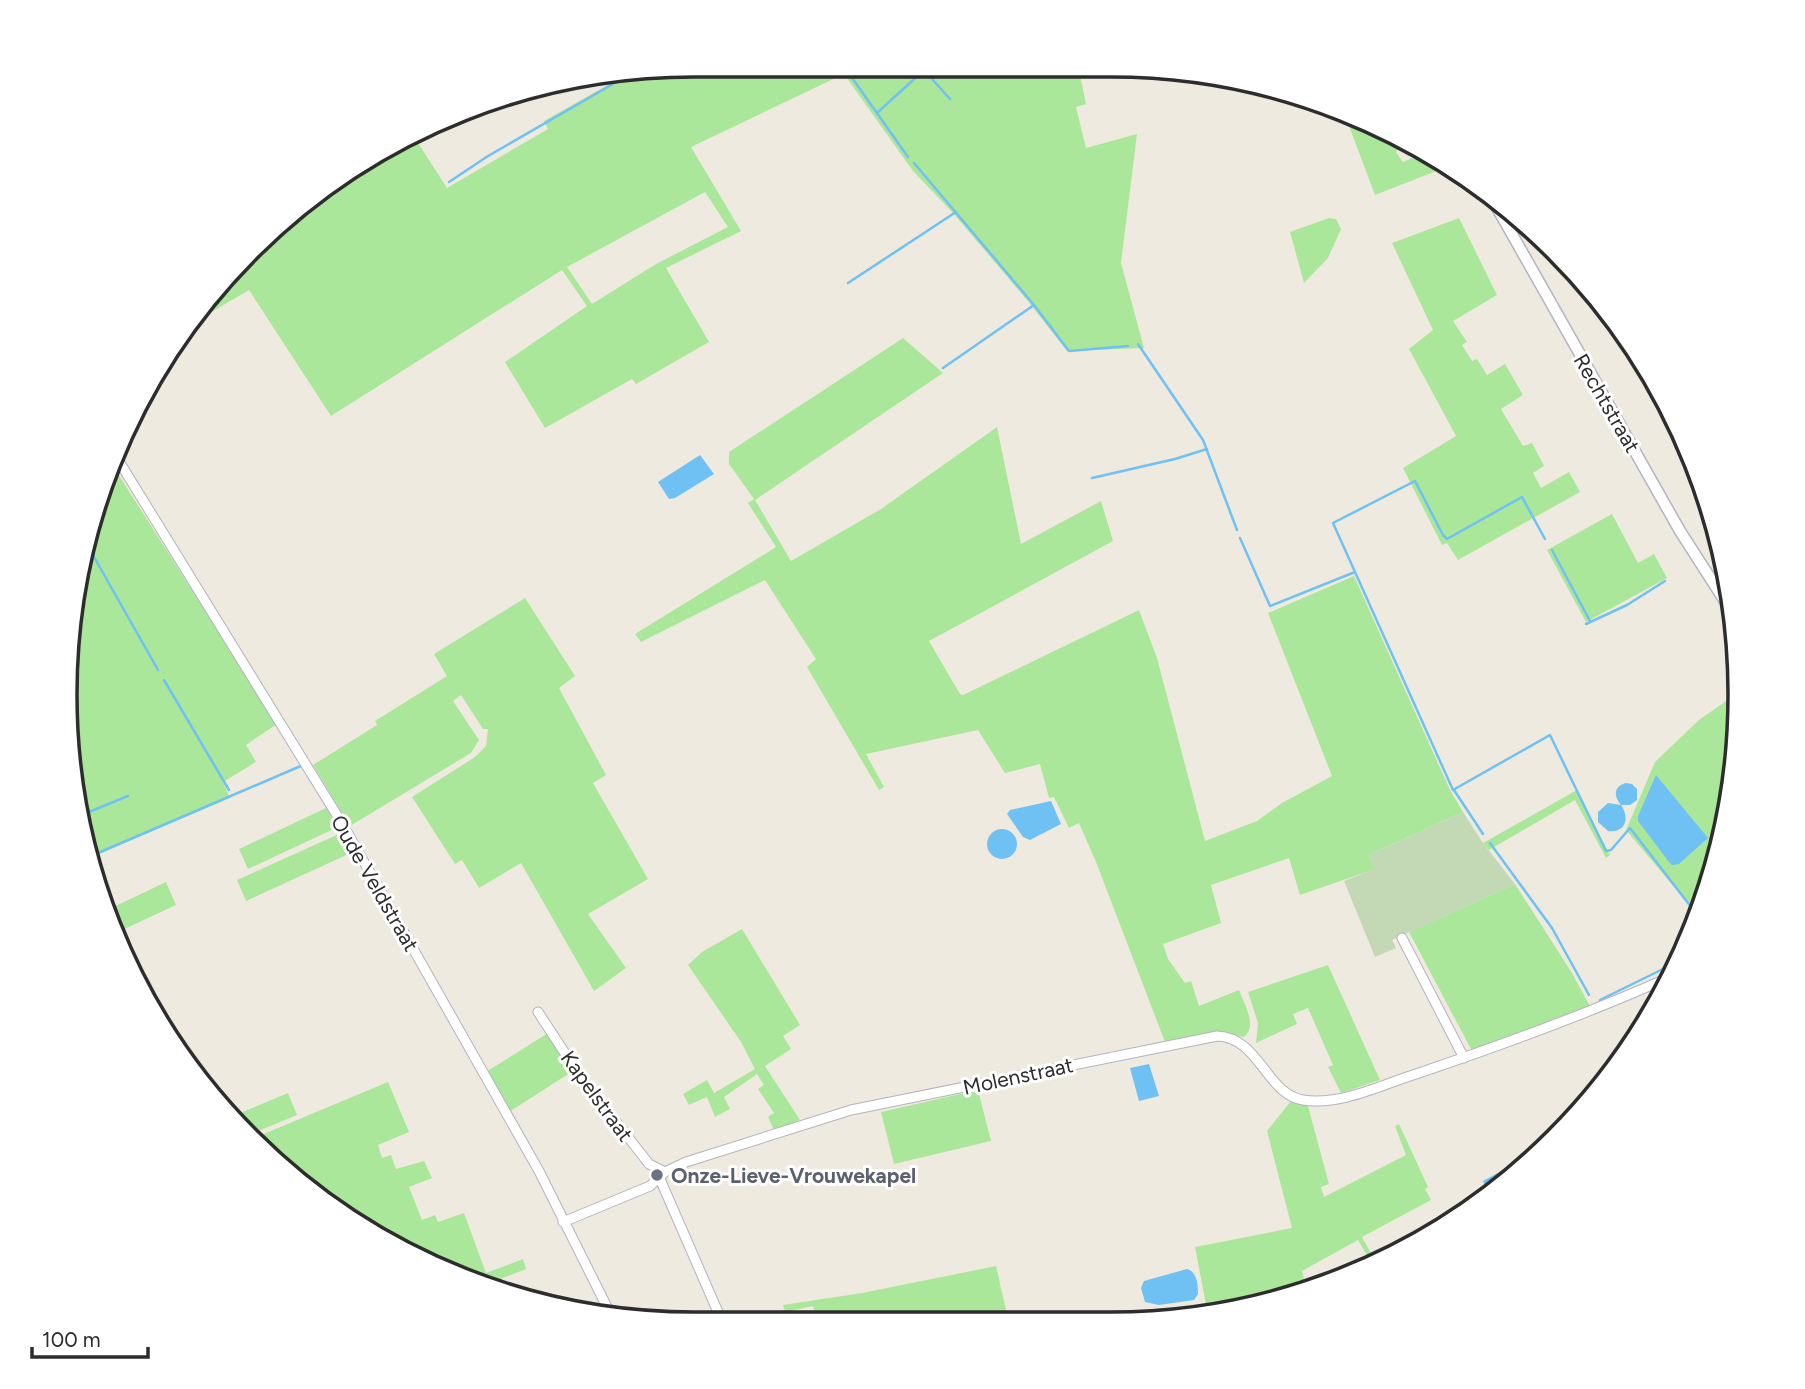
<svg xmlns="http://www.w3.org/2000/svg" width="1805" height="1389" font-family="Figtree,sans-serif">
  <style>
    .green { fill: #abe79a; fill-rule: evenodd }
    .cemetery { fill: #c3d9b5 }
    .water { fill: #6fc1f4 }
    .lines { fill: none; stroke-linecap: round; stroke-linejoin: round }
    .stream { stroke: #6fc1f4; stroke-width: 2.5 }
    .minor-casing { stroke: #b3b3c1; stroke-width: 11 }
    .tertiary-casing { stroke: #b3b3c1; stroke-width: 13 }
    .minor { stroke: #fff; stroke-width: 9 }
    .tertiary { stroke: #fff; stroke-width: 10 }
    .worship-dot { fill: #6b7280; stroke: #fff; stroke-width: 2.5 }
    .labels { text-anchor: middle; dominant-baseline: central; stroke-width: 6; stroke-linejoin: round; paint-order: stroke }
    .street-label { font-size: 21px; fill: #2d2d2d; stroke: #fff }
    .worship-label { font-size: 21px; font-weight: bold; fill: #5b616d; stroke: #fff; text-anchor: start }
    .rim { fill: none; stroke: #2d2d2d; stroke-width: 3.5 }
  </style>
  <rect width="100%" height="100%" fill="#efeadf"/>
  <path class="green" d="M695,65L1093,66L1079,70L1086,104L1076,107L1086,148L1137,134L1121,263L1144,348L1067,351L1027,300L953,213L913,171L844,74L691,147L741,231L666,268L709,342L636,384L632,379L545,428L505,362L587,306L562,270L331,416L249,290L193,323L249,249L379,149L413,135L447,188L548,129L544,121L627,74ZM705,192L728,227L656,264L592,304L567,267Z
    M1351,116L1389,130L1404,139L1396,152L1403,162L1425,152L1434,158L1439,170L1375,195L1346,118Z
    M1329,218L1336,219L1341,229L1328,258L1304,283L1290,232Z
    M1459,218L1497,295L1453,321L1467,342L1462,345L1472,361L1477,359L1487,375L1505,364L1523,395L1501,409L1523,446L1532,443L1544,466L1533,473L1541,488L1569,472L1580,492L1458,560L1447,543L1442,545L1403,468L1456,436L1409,349L1433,330L1392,243Z
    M903,338L943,373L755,500L791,561L881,509L997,427L1021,544L1101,501L1113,541L929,641L960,694L963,695L1139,610L1157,658L1205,841L1257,821L1282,803L1332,776L1268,613L1354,576L1450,790L1463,812L1369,855L1375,869L1300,895L1289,858L1211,885L1221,923L1163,944L1168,959L1185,983L1191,981L1199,1006L1239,990C1244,1004 1258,1025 1244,1037L1210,1033L1165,1042L1096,862L1079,823L1069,828L1054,797L1049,798L1040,764L1005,773L978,730L866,754L884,787L879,790L807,667L816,659L765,580L641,642L635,634L776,547L748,503L754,499L729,464V452Z
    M113,466L277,724L246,745L256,762L223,782L230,798L92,857L65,695L86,532Z
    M1612,514L1638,563L1654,554L1667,578L1586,622L1547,550Z
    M525,598L575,676L559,688L606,775L593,783L648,879L588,914L626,968L594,991L521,863L479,888L462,860L455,864L412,797L475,757L486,746L488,729H483L461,695L453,701L479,740L471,753L350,826L313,765L377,725L375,721L447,676L434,654Z
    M1732,697L1739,707L1736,741L1723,751L1724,754L1722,756L1726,761L1734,755L1728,818L1727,821L1716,830L1722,838L1698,915L1626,830L1655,762L1699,720Z
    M1577,790L1610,855L1606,858L1575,800L1489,850L1483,843Z
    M326,808L338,827L248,869L239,849Z
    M341,833L353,852L246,901L237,880Z
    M166,882L176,905L116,933L105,911Z
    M1515,884L1572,973L1591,1008L1472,1051L1409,932Z
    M742,929L800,1025L783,1036L791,1049L765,1066L800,1120L774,1130L768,1117L774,1113L758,1089L764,1085L757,1074L724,1097L730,1109L715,1117L707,1097L689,1105L683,1094L707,1080L714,1093L755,1069L741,1042L688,965L702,952Z
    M1328,965L1380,1080L1341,1093L1328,1067L1333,1065L1308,1008L1293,1014L1297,1024L1256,1043L1258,1023L1248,992Z
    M548,1033L573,1071L509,1112L486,1072Z
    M388,1082L409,1132L378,1145L382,1158L391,1155L396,1169L424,1161L432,1178L409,1187L422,1220L435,1215L438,1222L464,1213L486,1273L523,1259L526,1269L483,1286L345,1218L249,1140Z
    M978,1090L991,1141L894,1164L881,1112Z
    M288,1093L297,1115L246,1136L231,1117Z
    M1291,1101L1308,1106L1329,1184L1321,1187L1324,1197L1406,1155L1395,1126L1399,1124L1428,1187L1425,1189L1431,1200L1362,1237L1375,1260L1371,1262L1358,1240L1302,1271L1307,1292L1208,1315L1195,1247L1292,1228L1267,1131Z
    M996,1266L1008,1319H816L813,1306L785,1312L783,1305L862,1293Z"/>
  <path class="cemetery" d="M1463,812L1483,843L1515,884L1392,940L1396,948L1375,957L1344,881L1374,869L1369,855Z"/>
  <path class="water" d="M700,455L714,474L675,498L669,499L658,482Z
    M1656,775L1708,838L1679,864L1672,865L1669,862L1638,821V816Z
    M1626,783L1632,784L1637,789V800L1630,805H1621C1630,818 1626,833 1608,831L1598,822V812L1608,803L1621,805C1613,796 1614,786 1626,783Z
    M1051,801L1061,824L1030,840L1023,837L1007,814L1010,810Z
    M987 844a15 15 0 1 1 30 0a15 15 0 1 1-30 0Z
    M1149,1064L1159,1096L1139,1101L1130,1068Z
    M1521,1160L1525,1165L1488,1195L1483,1181Z
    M1187,1269C1197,1272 1198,1284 1198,1294L1194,1300L1159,1305L1145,1302L1141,1288L1144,1281Z"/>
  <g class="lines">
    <path class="stream" d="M843,65L908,157
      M877,113L924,70L950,99
      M914,163L1034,305L1069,351L1128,346
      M449,182L488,156L632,73
      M848,283L956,212
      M1138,344L1203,440L1237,530
      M943,368L1034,305
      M1092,478L1175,459L1207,449
      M1240,538L1270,606L1355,572L1453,790L1550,735L1606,851L1611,850L1630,828L1698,916
      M85,541L158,670
      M1552,550L1590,621
      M1355,572L1333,523L1415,481L1443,535L1447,539L1522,497L1545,539
      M1586,624L1627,605L1665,581
      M164,680L229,790
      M1454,790L1483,834
      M84,814L128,796
      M1490,843L1552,928L1589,995
      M91,856L303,765
      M1671,968L1672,960L1684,951
      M1600,1000L1671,965"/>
    <defs>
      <path id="minor" d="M117,458L343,825L539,1171L613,1319
        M1402,938L1464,1058
        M538,1012L576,1070L649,1164L665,1172
        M660,1179L721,1319
        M563,1222L650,1186L665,1172L686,1162L851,1110L1217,1036C1259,1037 1267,1095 1303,1100C1340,1106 1381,1085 1416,1074C1502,1045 1587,1014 1670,977"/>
      <path id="tertiary" d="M1487,190L1680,531L1732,612"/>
    </defs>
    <use href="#minor" class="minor-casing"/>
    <use href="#tertiary" class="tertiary-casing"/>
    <use href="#minor" class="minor"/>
    <use href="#tertiary" class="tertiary"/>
  </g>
  <circle class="worship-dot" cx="657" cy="1175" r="7"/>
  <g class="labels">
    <g class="street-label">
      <text transform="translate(1607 403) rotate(60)">Rechtstraat</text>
      <text transform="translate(375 883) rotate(60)">Oude Veldstraat</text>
      <text transform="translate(1018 1076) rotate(-12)">Molenstraat</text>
      <text transform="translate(597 1096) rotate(54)">Kapelstraat</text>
    </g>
    <g class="worship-label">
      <text x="671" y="1175">Onze-Lieve-Vrouwekapel</text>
    </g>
  </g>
  <path d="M0 0H1805V1389H0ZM694 77H1111A617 617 0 0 1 1728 694V695A617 617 0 0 1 1111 1312H694A617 617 0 0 1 77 695V694A617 617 0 0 1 694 77Z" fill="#fff" fill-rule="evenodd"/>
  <path class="rim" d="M694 77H1111A617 617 0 0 1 1728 694V695A617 617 0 0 1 1111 1312H694A617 617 0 0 1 77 695V694A617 617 0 0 1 694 77Z"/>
  <path d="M32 1347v10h116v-10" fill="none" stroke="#2d2d2d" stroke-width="3.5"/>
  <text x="42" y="1347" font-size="21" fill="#2d2d2d" stroke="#ffffff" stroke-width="5" paint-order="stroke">100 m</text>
</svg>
